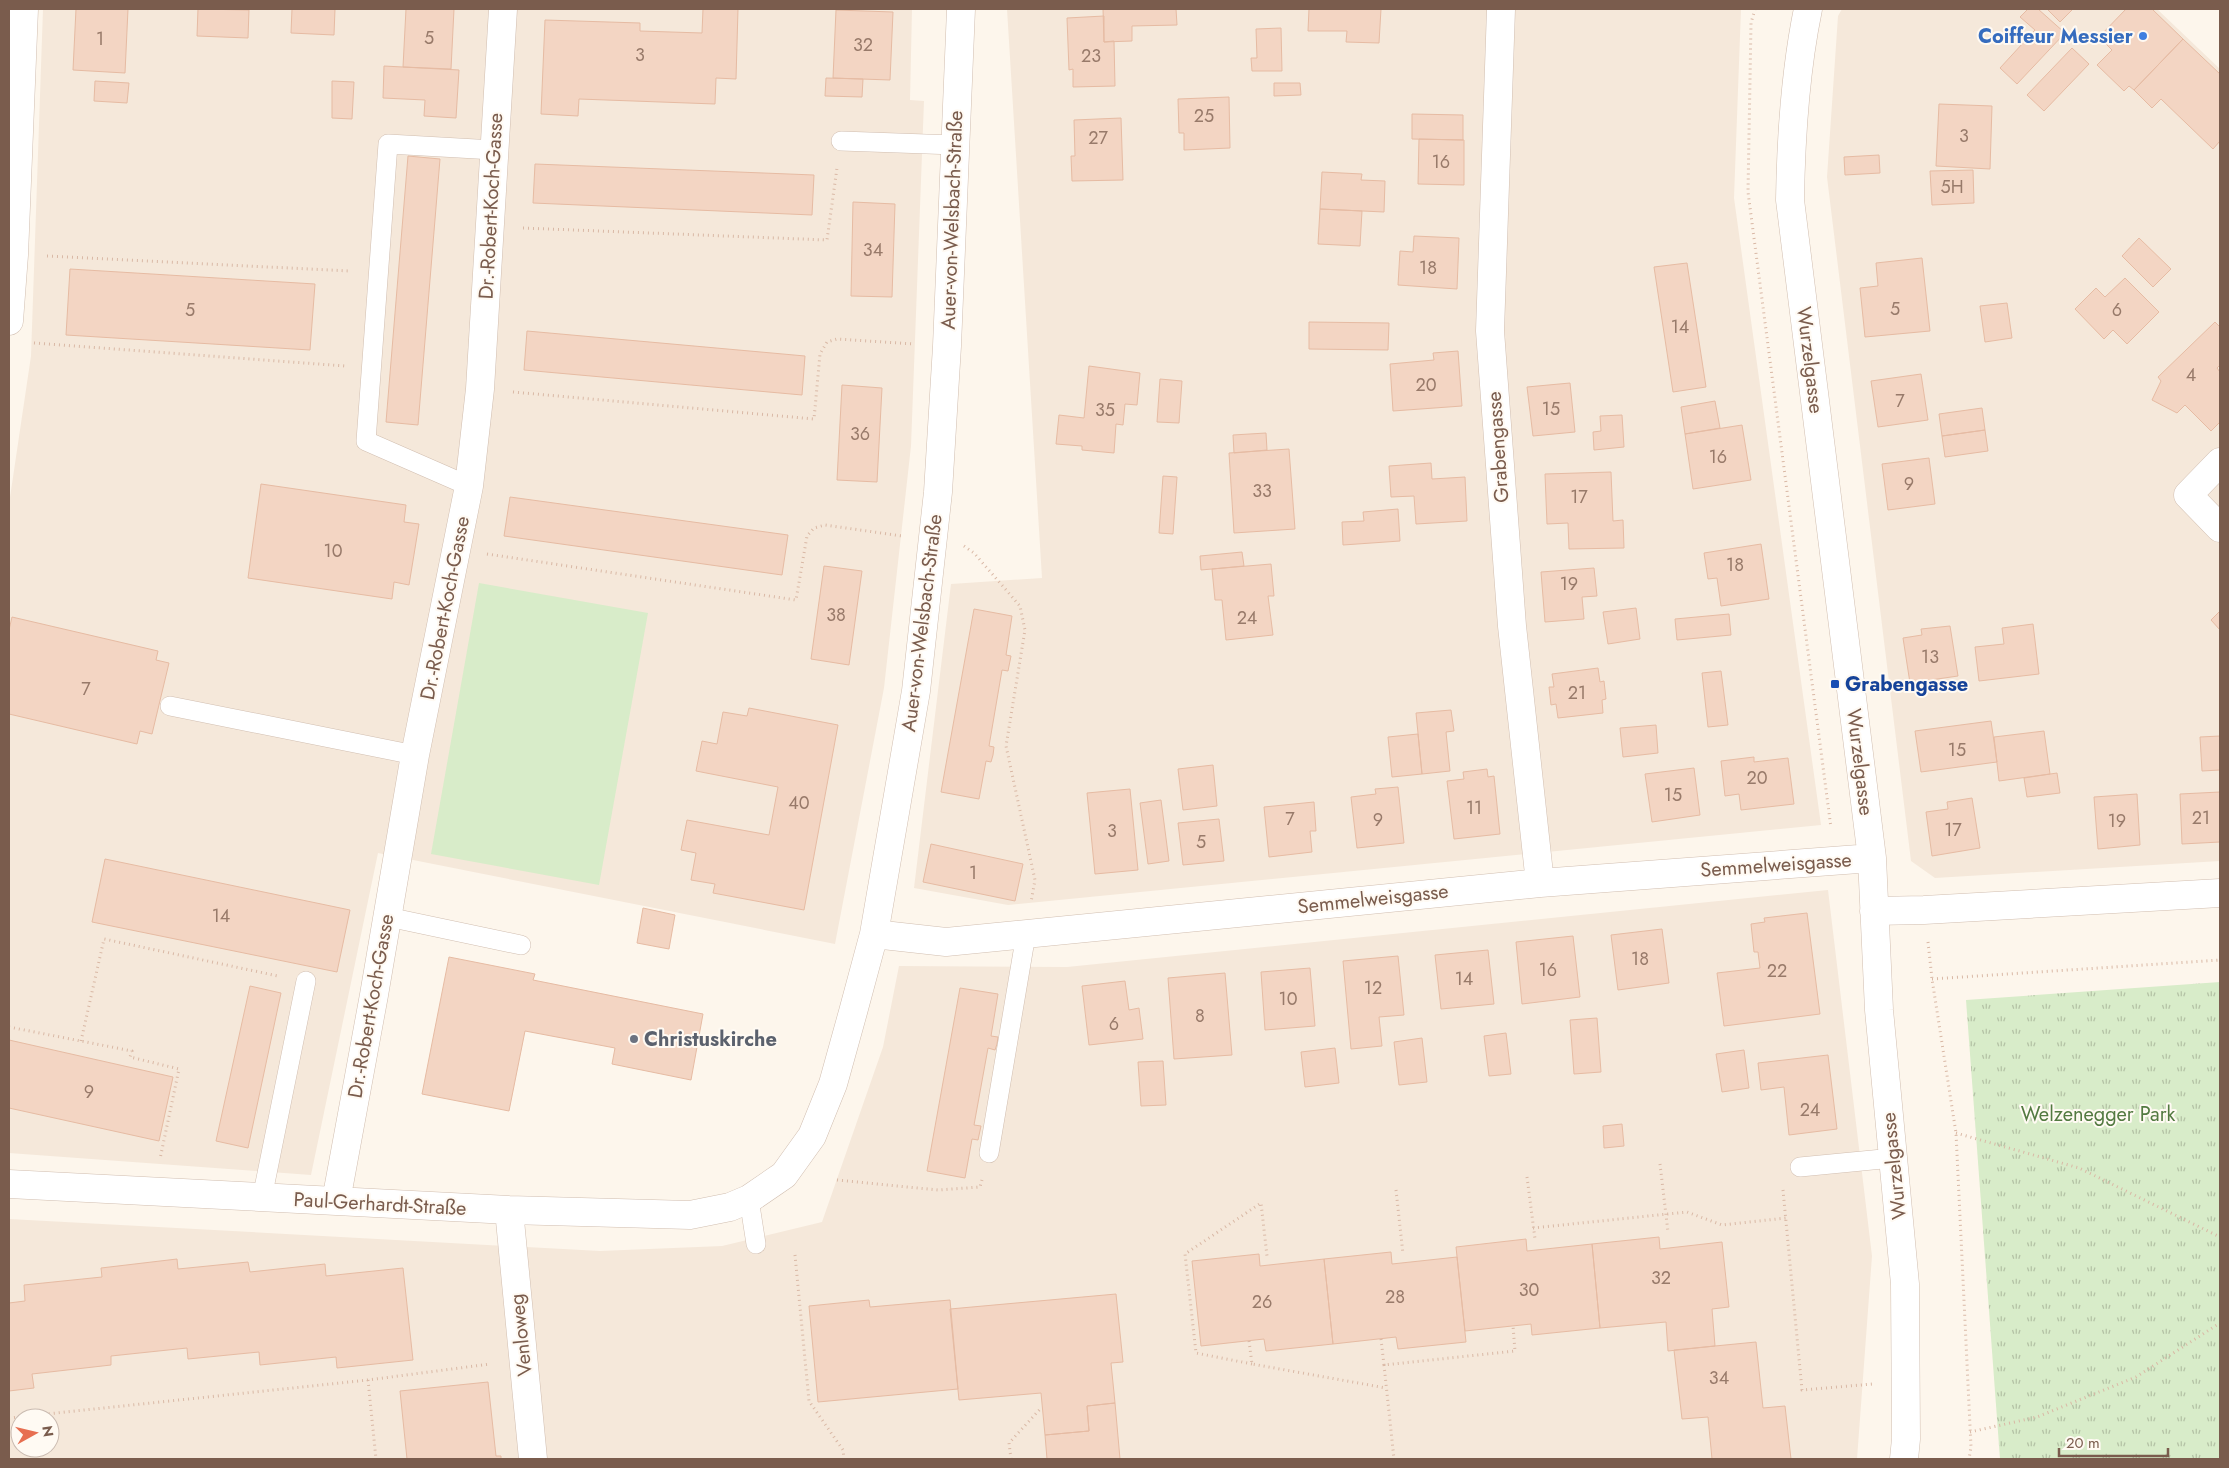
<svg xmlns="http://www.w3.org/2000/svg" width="2229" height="1468" font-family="Jost,sans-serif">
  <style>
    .residential { fill: #f5e8da; fill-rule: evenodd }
    .park { fill: url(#park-tufts) }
    .garden { fill: #d8ecc9 }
    .building { fill: #f3d5c3; stroke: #e6bba3 }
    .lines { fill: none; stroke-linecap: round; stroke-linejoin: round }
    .service-casing { stroke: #d1beb0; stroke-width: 20 }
    .minor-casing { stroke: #d1beb0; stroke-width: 29 }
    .path { stroke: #d9b8a5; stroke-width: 3; stroke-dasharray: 1 4; stroke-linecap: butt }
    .service { stroke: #fff; stroke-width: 19 }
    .minor { stroke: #fff; stroke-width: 28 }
    .shop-dot { fill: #3f7fe0; stroke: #fffaf3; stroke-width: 2 }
    .transit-dot { fill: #1a4fb4; stroke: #fffaf3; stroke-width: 2 }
    .worship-dot { fill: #6b7280; stroke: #fffaf3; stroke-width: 2 }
    .labels { text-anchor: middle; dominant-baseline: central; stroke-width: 4; stroke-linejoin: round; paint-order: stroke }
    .number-label { font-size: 18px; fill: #987a6a }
    .shop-label { font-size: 20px; font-weight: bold; fill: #366cbe; stroke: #fffaf3; text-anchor: end }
    .street-label { font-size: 20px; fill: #7a5c4d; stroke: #fffaf3 }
    .transit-label { font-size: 20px; font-weight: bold; fill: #164399; stroke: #fffaf3; text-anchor: start }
    .worship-label { font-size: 20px; font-weight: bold; fill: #5b616d; stroke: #fffaf3; text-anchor: start }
    .park-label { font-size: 20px; fill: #537a41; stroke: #fffaf3 }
  </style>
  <defs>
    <pattern id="park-tufts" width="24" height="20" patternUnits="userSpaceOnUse" patternTransform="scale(1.25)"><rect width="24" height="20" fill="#d8ecc9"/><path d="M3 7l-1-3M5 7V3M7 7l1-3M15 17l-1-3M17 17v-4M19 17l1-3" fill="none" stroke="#b4c2a5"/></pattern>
  </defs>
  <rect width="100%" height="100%" fill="#fdf6ec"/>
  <path class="residential" d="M43,9H912L910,100L924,101L911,446L884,688L835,944L378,853L311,1175L9,1153V504L31,356Z
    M1007,9H1741L1734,198L1821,825L1008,905L914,888L951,584L1042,578Z
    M1842,9H2157L2220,69V861L1935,878L1911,861L1827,177L1838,16Z
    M1828,890L1872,1256L1857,1459H9V1219L600,1251L722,1246L822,1222L883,1047L899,966L1067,967ZM20,1418H50V1448H20Z"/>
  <path class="park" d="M2220,982V1459H2000L1966,1000Z"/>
  <path class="garden" d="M479,583L648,613L599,885L431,854Z"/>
  <path class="building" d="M76,9H128L125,73L73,70Z
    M198,9L249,10L248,38L197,36Z
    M292,9H335L334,35L291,33Z
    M406,9H454L451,69L403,67Z
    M703,9H738L736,79L716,78L715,104L579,99L578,116L541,114L545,20L640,23V31L702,33Z
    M1103,9H1176L1177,25L1132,26V41L1104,42Z
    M1309,9H1381L1379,43L1346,42L1347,31H1308Z
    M2028,9H2038L2065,33L2017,84L2000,68L2035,30L2020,17Z
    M2047,9H2073L2060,22Z
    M2126,9H2152L2183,39L2134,90L2129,86L2124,91L2097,65L2112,50L2099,37Z
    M836,10L893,12L890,80L833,78Z
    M1104,16V42L1114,41L1115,86L1073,87V69L1069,70L1067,18Z
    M1281,28L1282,71H1252L1251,58H1257L1256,29Z
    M2183,39L2220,74V141L2213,149L2161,99L2152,108L2134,90Z
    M2072,48L2089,64L2044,111L2027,95Z
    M384,66L459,70L456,118L424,116L425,100L383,98Z
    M826,78L863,79L862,97L825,96Z
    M95,81L129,83L127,103L94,101Z
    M332,81L354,82L352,119L332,118Z
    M1274,83H1300L1301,95L1274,96Z
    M1229,97L1230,148L1184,150V133H1179L1178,99Z
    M1939,104L1992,106L1990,169L1936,166Z
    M1412,114L1463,115V140L1412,139Z
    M1121,118L1123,180L1072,181L1071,156H1075L1074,120Z
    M1419,139L1464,140V185L1418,184Z
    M1879,155L1880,173L1845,175L1844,157Z
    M408,156L440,159L418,425L386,422Z
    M535,164L814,175L812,215L533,203Z
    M1973,170L1974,203L1932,205L1930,171Z
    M1322,172L1362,174L1361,180L1385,181L1384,212L1320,209Z
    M853,202L895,204L892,297L851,296Z
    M1320,209L1362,211L1360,246L1318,244Z
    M1414,236L1459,238L1457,289L1398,285L1400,251L1413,252Z
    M2139,238L2171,269L2153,287L2122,256Z
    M1922,258L1930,331L1865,337L1860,288L1878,286L1876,263Z
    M1687,263L1706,387L1673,392L1654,267Z
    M70,269L315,284L310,350L66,335Z
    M2125,278L2159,312L2127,344L2113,330L2104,339L2075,309L2096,288L2105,297Z
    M2007,303L2012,338L1985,342L1980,306Z
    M1309,322L1389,323L1388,350L1309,349Z
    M2215,322L2220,327V365L2217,368L2220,372V422L2211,431L2185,405L2177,413L2152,400L2161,381L2158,377Z
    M527,331L805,356L802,395L524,370Z
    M1458,351L1462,406L1393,411L1390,364L1434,360L1433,353Z
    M1089,366L1140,373L1137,405L1125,404L1123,425L1116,424L1114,453L1082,450V446L1056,444L1059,415L1084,418Z
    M1921,374L1928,420L1878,427L1871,381Z
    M1160,379L1182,381L1179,423L1157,422Z
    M1570,383L1575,432L1533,436L1527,387Z
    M842,385L882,388L877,482L837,480Z
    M1715,401L1720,428L1685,434L1681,407Z
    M1982,408L1985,430L1942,436L1939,414Z
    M1622,415L1624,447L1594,450L1593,432L1601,431L1600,416Z
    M1742,425L1751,480L1693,489L1685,434Z
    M1985,430L1988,451L1945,457L1942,436Z
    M1266,433L1267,450L1234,453L1233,435Z
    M1289,449L1295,529L1234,533L1229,453Z
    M1929,458L1935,504L1888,510L1882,464Z
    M1431,463L1432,479L1465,477L1467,521L1416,524L1414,496L1391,497L1389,466Z
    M1611,472L1613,521L1623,520L1624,548L1569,549L1568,523L1547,524L1545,474Z
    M1163,476L1177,477L1173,534L1159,533Z
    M261,484L406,505L404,522L419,524L409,585L394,582L392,599L248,578Z
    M510,497L788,535L782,575L504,536Z
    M1398,509L1400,541L1343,545L1342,522L1364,521L1363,512Z
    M1761,544L1769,599L1721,606L1717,578L1708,579L1704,553Z
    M1242,552L1244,566L1201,570L1200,556Z
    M1271,564L1274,596H1268L1273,635L1226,640L1222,600H1215L1212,569Z
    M824,566L862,571L849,665L811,659Z
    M1594,568L1597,596L1582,597L1584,619L1545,622L1541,572Z
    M1636,608L1640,639L1608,644L1603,612Z
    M974,609L1012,616L1006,655L1011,656L1008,671L1002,670L989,746L994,747L993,755L991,762L986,761L979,799L941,792Z
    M2220,611V630L2211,620Z
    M1729,614L1731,635L1677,640L1675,619Z
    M12,617L158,651L156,660L169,663L152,734L140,731L137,744L9,714V630Z
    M2033,624L2039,674L1979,681L1975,647L2004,644L2002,628Z
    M1950,626L1958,676L1910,683L1903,638L1922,635L1921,629Z
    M1598,668L1600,682L1604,681L1606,699L1602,700L1603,713L1558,718L1556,704L1551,705L1549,687H1554L1552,674Z
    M1721,671L1728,725L1708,727L1702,673Z
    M749,708L838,725L804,910L713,893L715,884L691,880L696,853L681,850L687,820L769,835L778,787L696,771L702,741L717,744L723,712L747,716Z
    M1451,710L1454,731L1446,732L1450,771L1422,774L1416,713Z
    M1991,721L1997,762L1921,772L1915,731Z
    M1656,725L1658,753L1623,757L1620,728Z
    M2044,731L2050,774L1999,781L1994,737Z
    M1418,734L1422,774L1392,777L1388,737Z
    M2220,736V770L2202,771L2200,737Z
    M1754,757V762L1788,758L1794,804L1741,810L1739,794L1725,796L1721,761Z
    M1213,765L1217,806L1183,810L1178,769Z
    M1694,768L1700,815L1652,822L1645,774Z
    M1487,769L1488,777L1494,776L1500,834L1454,839L1447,781L1464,779L1463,772Z
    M2057,773L2060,793L2027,797L2024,778Z
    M1398,787L1404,843L1357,848L1351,797L1376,794L1375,789Z
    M1130,789L1138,870L1095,874L1087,793Z
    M2220,792V842L2182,844L2180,794Z
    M2137,794L2140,845L2098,849L2094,797Z
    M1972,798L1980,848L1932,856L1926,812L1948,809L1947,802Z
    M1161,800L1169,861L1148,864L1140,803Z
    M1314,802L1316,831H1310L1312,852L1269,857L1264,807Z
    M1219,819L1224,861L1183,865L1178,823Z
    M931,844L1023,864L1015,901L923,882Z
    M105,859L350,910L337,972L92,922Z
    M643,908L675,915L669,949L637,943Z
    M1807,913L1820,1014L1724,1026L1717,973L1760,968L1758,952H1754L1751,924L1765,922L1764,918Z
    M1662,929L1669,983L1618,990L1611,935Z
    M1573,936L1580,997L1522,1004L1516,942Z
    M1488,950L1494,1004L1441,1009L1435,955Z
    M1398,956L1404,1015L1379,1017L1382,1046L1351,1049L1343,961Z
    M449,957L535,974L533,980L703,1014L691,1080L612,1064L615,1048L525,1031L509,1111L422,1094Z
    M1310,968L1315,1026L1265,1030L1261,972Z
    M1225,973L1232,1055L1174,1059L1168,978Z
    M1125,981L1129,1010L1139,1008L1143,1039L1089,1045L1082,986Z
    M250,986L281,993L248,1148L216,1141Z
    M960,988L998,994L991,1036L998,1037L997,1044L995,1050L988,1048L974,1125L981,1126L978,1140L972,1139L965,1178L927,1171Z
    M1597,1018L1601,1072L1574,1074L1570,1020Z
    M1506,1033L1511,1074L1489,1076L1484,1036Z
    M1422,1038L1427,1082L1399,1085L1394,1042Z
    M9,1040L173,1077L159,1141L9,1108Z
    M1335,1048L1339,1083L1305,1087L1301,1052Z
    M1744,1050L1749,1088L1722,1092L1716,1054Z
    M1828,1055L1837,1129L1789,1135L1784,1087L1761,1090L1758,1063Z
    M1163,1061L1166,1105L1141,1106L1138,1062Z
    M1622,1124L1624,1146L1604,1148L1603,1126Z
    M1659,1237L1660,1249L1722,1242L1729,1307L1712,1309L1715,1346L1668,1351L1666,1322L1600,1328L1592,1244Z
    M1526,1239L1527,1251L1592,1244L1600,1328L1532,1335L1531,1324L1465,1331L1456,1247Z
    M1391,1252L1392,1264L1457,1257L1466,1342L1398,1349L1396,1337L1333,1344L1324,1259Z
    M1259,1254L1260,1266L1324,1259L1333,1344L1266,1351L1264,1339L1201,1346L1192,1261Z
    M177,1259L178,1269L248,1262L250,1272L325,1264L326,1276L403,1268L413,1360L337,1368L336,1357L260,1365L259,1352L188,1359L187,1348L111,1356V1365L32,1374L34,1388L9,1391V1303L25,1301L24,1285L102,1277L101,1268Z
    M1116,1294L1123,1362L1111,1363L1115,1403L1087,1406L1089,1431L1045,1435L1041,1393L959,1400L950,1309Z
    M869,1300L870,1307L950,1300L958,1389L818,1402L809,1306Z
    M1756,1342L1763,1408L1785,1406L1791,1459H1712L1708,1417L1682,1419L1674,1350Z
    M488,1382L496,1456H501V1459H407L400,1391Z
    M1115,1403L1120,1459H1047L1045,1435L1089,1431L1087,1406Z"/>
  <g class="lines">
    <defs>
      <path id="service" d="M841,141L955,145
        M469,486L366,441L388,144L494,150
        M170,706L415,755
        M388,917L521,945
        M989,1153L1026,934
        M1800,1167L1893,1158
        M262,1198L306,981
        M749,1199L756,1244"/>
      <path id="minor" d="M1501,9L1490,331L1512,626L1540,883
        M1808,9C1795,72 1791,136 1790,200L1872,858L1879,1010L1905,1284L1906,1439L1904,1459
        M9,321L14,255L24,9
        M2220,462L2188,495L2220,528
        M1874,911L1924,910L2220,893
        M874,934L946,942L1540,883L1872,858
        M9,1184L509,1210L690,1215L730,1207L749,1199L784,1175L812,1136L833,1084L853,1012L874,934L916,691L938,492L947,346L961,9
        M336,1201L374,995L415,755L469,486L480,389L503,9
        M509,1210L533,1459"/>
    </defs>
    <use href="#service" class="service-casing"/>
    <use href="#minor" class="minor-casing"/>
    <path class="path" d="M1755,9L1751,23L1748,192L1831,828
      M523,228L827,240L837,168
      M47,256L350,271
      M34,343L345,366
      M513,392L814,419L820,354L827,342L837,339L914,344
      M964,546L974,553L1020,606L1025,630L1006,746L1035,880L1031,902
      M487,554L796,600L807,536L814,528L825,525L902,536
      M1928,942L1932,979L1956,1133L1971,1447L1969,1459
      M1932,979L2220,960
      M9,1027L132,1051L130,1057L179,1069L160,1159
      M81,1041L104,939L278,976
      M1956,1133L2079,1168L2220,1237
      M1660,1164L1668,1232
      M1527,1177L1535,1239
      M837,1180L938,1190L980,1187L982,1180
      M1396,1190L1403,1254
      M1783,1190L1802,1390L1873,1384
      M1533,1228L1687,1212L1722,1225L1786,1218
      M795,1255L809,1401L843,1450L844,1459
      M1381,1339L1384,1365L1515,1351L1513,1326
      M1249,1341L1252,1364L1386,1388
      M1252,1364L1196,1353L1185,1254L1261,1203L1267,1256
      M1384,1365L1394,1459
      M368,1380L376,1459
      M9,1418L368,1380L490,1364
      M1970,1432L2037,1417L2136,1377L2220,1323
      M1011,1459L1009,1443L1042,1407"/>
    <use href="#service" class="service"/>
    <use href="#minor" class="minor"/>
  </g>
  <circle class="shop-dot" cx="2143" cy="36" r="5"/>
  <rect class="transit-dot" x="1830" y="679" width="10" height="10" rx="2.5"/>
  <circle class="worship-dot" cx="634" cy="1039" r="5"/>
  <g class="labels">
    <g class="number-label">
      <text x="429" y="38">5</text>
      <text x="100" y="39">1</text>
      <text x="863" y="45">32</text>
      <text x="640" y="55">3</text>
      <text x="1091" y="56">23</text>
      <text x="1204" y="116">25</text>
      <text x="1964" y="136">3</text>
      <text x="1098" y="138">27</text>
      <text x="1441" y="162">16</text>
      <text x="1952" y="187">5H</text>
      <text x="873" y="250">34</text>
      <text x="1428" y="268">18</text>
      <text x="1895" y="309">5</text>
      <text x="190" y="310">5</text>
      <text x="2117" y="310">6</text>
      <text x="1680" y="327">14</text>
      <text x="2191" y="375">4</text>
      <text x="1426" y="385">20</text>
      <text x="1900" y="401">7</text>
      <text x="1551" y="409">15</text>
      <text x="1105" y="410">35</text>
      <text x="860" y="434">36</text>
      <text x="1718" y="457">16</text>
      <text x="1909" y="484">9</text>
      <text x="1262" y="491">33</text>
      <text x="1579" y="497">17</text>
      <text x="333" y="551">10</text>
      <text x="1735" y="565">18</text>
      <text x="1569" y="584">19</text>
      <text x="836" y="615">38</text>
      <text x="1247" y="618">24</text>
      <text x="1930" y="657">13</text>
      <text x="86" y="689">7</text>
      <text x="1577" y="693">21</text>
      <text x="1957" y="750">15</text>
      <text x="1757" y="778">20</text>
      <text x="1673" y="795">15</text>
      <text x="799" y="803">40</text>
      <text x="1474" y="808">11</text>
      <text x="2201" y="818">21</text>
      <text x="1290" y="819">7</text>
      <text x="1378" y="820">9</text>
      <text x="2117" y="821">19</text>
      <text x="1953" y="830">17</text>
      <text x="1112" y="831">3</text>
      <text x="1201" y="842">5</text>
      <text x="973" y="873">1</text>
      <text x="221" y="916">14</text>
      <text x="1640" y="959">18</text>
      <text x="1548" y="970">16</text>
      <text x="1777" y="971">22</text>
      <text x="1464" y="979">14</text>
      <text x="1373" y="988">12</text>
      <text x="1288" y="999">10</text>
      <text x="1200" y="1016">8</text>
      <text x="1114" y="1024">6</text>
      <text x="89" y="1092">9</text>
      <text x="1810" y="1110">24</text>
      <text x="1661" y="1278">32</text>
      <text x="1529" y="1290">30</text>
      <text x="1395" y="1297">28</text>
      <text x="1262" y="1302">26</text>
      <text x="1719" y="1378">34</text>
    </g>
    <g class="shop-label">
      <text x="2133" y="36">Coiffeur Messier</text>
    </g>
    <g class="street-label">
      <text transform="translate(491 206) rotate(-87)">Dr.-Robert-Koch-Gasse</text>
      <text transform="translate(952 220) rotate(-88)">Auer-von-Welsbach-Straße</text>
      <text transform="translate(1810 360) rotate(83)">Wurzelgasse</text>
      <text transform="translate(1498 447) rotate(-94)">Grabengasse</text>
      <text transform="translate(445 608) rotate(-79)">Dr.-Robert-Koch-Gasse</text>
      <text transform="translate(922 623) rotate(-83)">Auer-von-Welsbach-Straße</text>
      <text transform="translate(1860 762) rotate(83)">Wurzelgasse</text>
      <text transform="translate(1776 865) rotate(-4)">Semmelweisgasse</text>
      <text transform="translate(1373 899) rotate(-6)">Semmelweisgasse</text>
      <text transform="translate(371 1006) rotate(-80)">Dr.-Robert-Koch-Gasse</text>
      <text transform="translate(1894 1166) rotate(-96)">Wurzelgasse</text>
      <text transform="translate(380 1204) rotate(3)">Paul-Gerhardt-Straße</text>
      <text transform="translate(521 1335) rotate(-96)">Venloweg</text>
    </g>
    <g class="transit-label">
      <text x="1845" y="684">Grabengasse</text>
    </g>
    <g class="worship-label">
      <text x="644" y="1039">Christuskirche</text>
    </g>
    <g class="park-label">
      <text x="2098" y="1114">Welzenegger Park</text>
    </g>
  </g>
  <rect width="2229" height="1468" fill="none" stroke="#7a5c4d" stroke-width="20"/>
  <g transform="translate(35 1433) rotate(82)"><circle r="24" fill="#fffaf3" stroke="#cabbb1"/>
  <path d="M0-4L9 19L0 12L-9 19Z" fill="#e76f51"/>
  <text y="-8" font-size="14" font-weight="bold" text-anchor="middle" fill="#7a5c4d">N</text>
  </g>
  <path d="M2059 1448v8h109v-8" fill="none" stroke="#7a5c4d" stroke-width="2.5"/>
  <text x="2066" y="1448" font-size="15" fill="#7a5c4d" stroke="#fffaf3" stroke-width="4" paint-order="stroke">20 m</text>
</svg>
